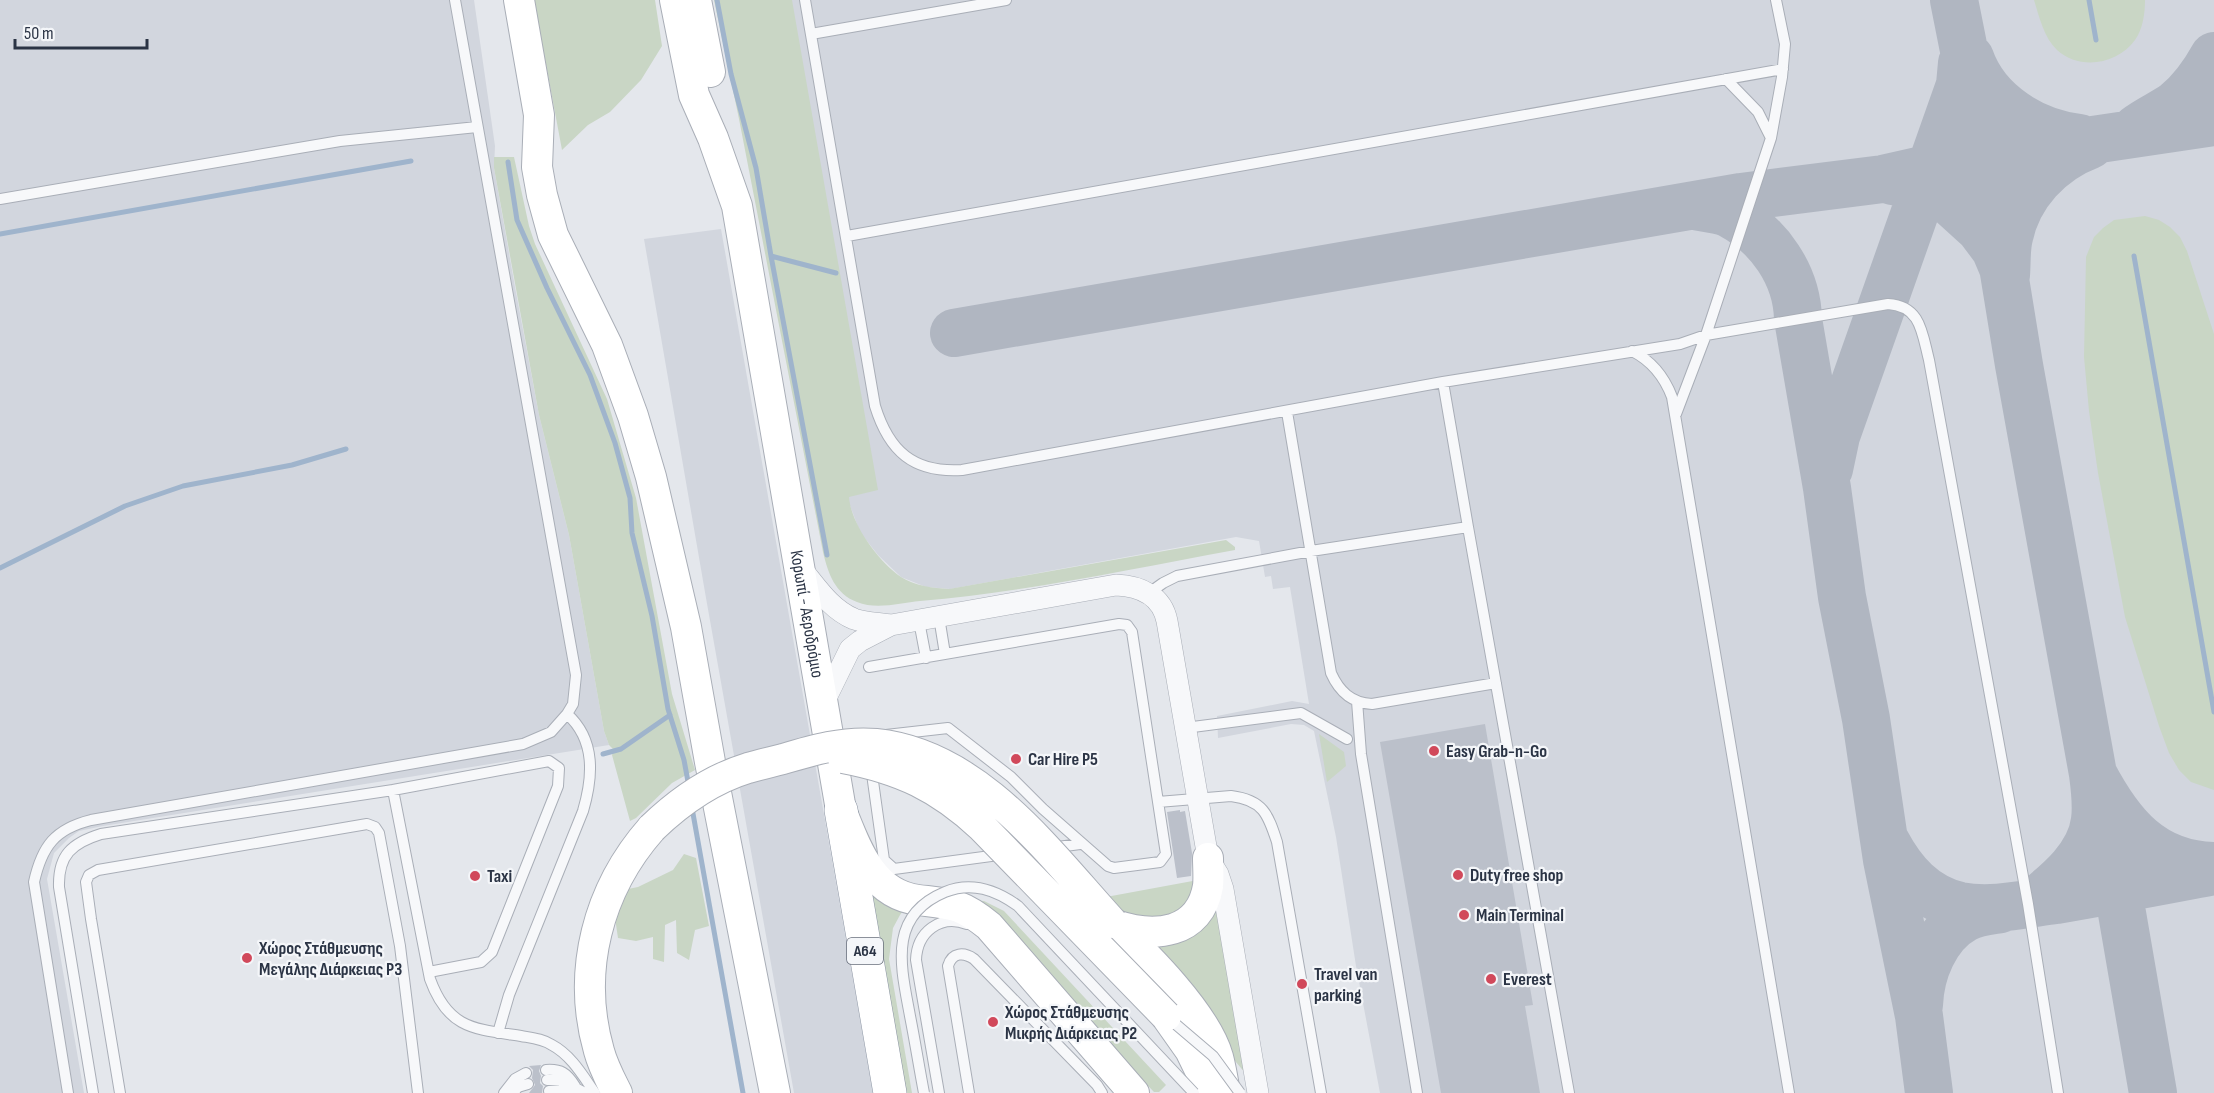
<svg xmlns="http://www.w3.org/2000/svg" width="2214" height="1093" font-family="'Sofia Sans Condensed',sans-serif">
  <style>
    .built { fill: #d2d6de }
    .green { fill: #c9d6c5 }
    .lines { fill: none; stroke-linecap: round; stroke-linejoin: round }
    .stream { stroke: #9fb4cc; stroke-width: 5 }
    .taxiway { stroke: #b0b6c1; stroke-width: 48 }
    .building { fill: #bbc0ca }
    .lane-casing { stroke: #a9aeb7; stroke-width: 12 }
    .street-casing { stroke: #a9aeb7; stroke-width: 22 }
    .secondary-casing { stroke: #a9aeb7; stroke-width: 32 }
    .highway-casing { stroke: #8b94a3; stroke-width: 34 }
    .lane { stroke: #f7f8fa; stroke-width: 10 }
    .street { stroke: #f7f8fa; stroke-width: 21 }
    .secondary { stroke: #fff; stroke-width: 30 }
    .highway { stroke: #fff; stroke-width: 33 }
    .lane-bridge-casing { stroke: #a9aeb7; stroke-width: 12; stroke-linecap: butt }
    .secondary-bridge-casing { stroke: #a9aeb7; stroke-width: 32; stroke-linecap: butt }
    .lane-bridge { stroke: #f7f8fa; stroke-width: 10 }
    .secondary-bridge { stroke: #fff; stroke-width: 30 }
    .poi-dot { fill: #d1495b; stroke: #f4f6f9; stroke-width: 2 }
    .labels { text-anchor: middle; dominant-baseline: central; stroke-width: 4.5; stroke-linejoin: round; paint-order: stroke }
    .shield { fill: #f4f6f9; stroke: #676e7b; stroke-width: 1.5 }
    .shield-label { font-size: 16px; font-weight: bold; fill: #2b3445 }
    .street-label { font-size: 18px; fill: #2b3445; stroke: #f4f6f9 }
    .poi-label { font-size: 18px; font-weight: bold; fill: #2b3445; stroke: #f4f6f9; text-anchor: start }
  </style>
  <rect width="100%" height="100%" fill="#e4e7ec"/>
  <path class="built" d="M0,0H474L495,146L494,168L515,287L539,415L569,535L604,731L609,745L103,826L79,831L69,838L54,853L47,879L84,1093H0Z
    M769,0H2214V1093H1380L1356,966L1336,837L1314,731L1304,725L1291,724L1218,738L1217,716L1292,701L1309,704L1290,587L1273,589L1271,576L1265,577L1259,541L1236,537L950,589L926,587L901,577L878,555L860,532L849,503Z
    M721,229L873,1093H794L706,598L644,239Z"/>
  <path class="green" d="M534,0H655L662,46L641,80L610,112L588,125L562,150Z
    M714,0H792L878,490L849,497C851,524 878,561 901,577C915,586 933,588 949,589L1226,540L1235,547V550C1131,569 1026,592 920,601C901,603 876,610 857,602C835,594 828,573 823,552L739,119Z
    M2034,0H2145C2145,13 2143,29 2135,40C2118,64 2080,71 2057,50C2044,38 2039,16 2034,0Z
    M494,157H514L529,226L535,244L607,399L636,498L672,694L695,770L672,783L636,818L630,821L612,755L614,750L609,745L604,731L569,535L539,415L494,168Z
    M2145,216L2159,220L2170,227L2180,237L2187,251L2214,334V790L2191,782L2179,770L2169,753L2159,726L2125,617L2098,473L2089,411L2084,357L2086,257L2094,237L2103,228L2114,220Z
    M1319,734L1344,752L1346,766L1327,782Z
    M684,854L696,858L709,926L695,930L689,960L677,953L676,920L665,925L664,962L653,959V937L636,941L618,938L615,918L628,889L638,887L673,870Z
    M865,879L907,905L900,915L893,928L889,959L912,1093H905Z
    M1198,880L1195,897L1160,925L1122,912L1106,897Z
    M1214,894L1246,1074L1225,1049L1155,942Z
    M969,900L984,901L1004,911L1166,1085L1159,1092H1154Z"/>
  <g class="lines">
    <path class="stream" d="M717,0L731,74L756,168L771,256L827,555
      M2089,0L2096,40
      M508,162L517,220L547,288L590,375L615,443L630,498L632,533L652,616L668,709L684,760L689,787
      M0,234L411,161
      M771,256L836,273
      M2134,256L2214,712
      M0,568L125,506L183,486L292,465L346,449
      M603,754L621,749L670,715
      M692,808L743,1093"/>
    <path class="taxiway" d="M1954,0L1985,156L2019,365L2093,774L2118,890L2153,1093
      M1970,58C1986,104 2034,133 2080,138
      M2136,129C2149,119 2164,113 2176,104C2192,91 2204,74 2214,56
      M1892,181L1936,189L1980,229L1995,249L2006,275C2007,263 2006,249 2009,237C2018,194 2050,160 2090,145
      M1694,206C1705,208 1720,209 1730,214C1769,235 1797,275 1798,319L1827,488L1842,597L1866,719L1887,860L1919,1016L1929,1093
      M954,333L1741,197L1883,179L1985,156L2214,122
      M1829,469L1836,436L1960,85L1962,63
      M1886,842C1902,872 1924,898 1960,906C1991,912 2025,904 2056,900C2109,891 2161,881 2214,871
      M2033,903C2059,882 2091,856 2095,820C2097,805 2095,789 2093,774C2120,825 2152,865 2214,866
      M1919,1005C1920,973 1935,934 1965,918C1976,912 1989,911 2001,909"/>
  </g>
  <path class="building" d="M1485,724L1533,1005L1525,1006L1540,1093H1441L1380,742Z
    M1180,810V812L1185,811L1192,853L1191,876L1177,878L1167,812Z
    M541,1065L539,1071L541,1076L540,1083L543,1086L542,1093H529L535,1085L532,1078L533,1070L529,1066Z"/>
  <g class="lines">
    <defs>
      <path id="lane" d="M455,0L576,675L573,704L567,714C596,740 593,777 583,811L509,995L498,1033
        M805,0L875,406C889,451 913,473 962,470L1443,382
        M811,34L1006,0
        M1726,79L1758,112L1771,138
        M0,199L340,141L477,127
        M847,236L1783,69
        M1632,351C1652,361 1664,376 1672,397L1789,1093
        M1287,412L1331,673C1339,691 1351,703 1372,704L1496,683
        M1676,414L1706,335L1771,138L1782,77L1785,44L1776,0
        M1468,527L1569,1093
        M1149,593L1163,583L1177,576L1311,551L1468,527L1443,382L1680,344L1706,335L1888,304C1921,306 1922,333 1929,360L2028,904L2058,1093
        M939,617L945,654
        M919,621L926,658
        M869,667L1119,624L1127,625L1132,632L1166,854L1160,862L1114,868L1108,866L1043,809L1011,777L948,728L886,735
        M1357,701L1361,754L1417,1093
        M1185,728L1301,713L1347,739
        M871,767L884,860L894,869L1080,844
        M393,790L430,979C448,1029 474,1029 521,1036C532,1038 543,1039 552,1045C571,1055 583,1076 595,1093
        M1158,802L1231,796C1263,800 1268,814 1277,842L1321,1093
        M546,1070C561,1069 567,1073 575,1086
        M547,1080H560L585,1093
        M549,1091L577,1089
        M68,1093L34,882C42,846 55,829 91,820L523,744L551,732L567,714
        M93,1093L59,887C58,855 72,843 101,834L393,790L549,761L559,768L558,786L492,952L481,962L429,972
        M120,1093L91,919L86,882L89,875L98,870L367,824L375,827L379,833L400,946L418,1093
        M504,1093L515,1079L526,1073
        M513,1093L518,1087L528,1084
        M939,1093L916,960C917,932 940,914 967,924
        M969,1093L948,966C952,952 964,952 974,959L1097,1085L1102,1093"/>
      <path id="street" d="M800,567C816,586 830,609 854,619C865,623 879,623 891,625
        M823,704L850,649L860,641L891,625L1116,585C1141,586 1162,596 1167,621L1208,858L1218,874L1223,889L1258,1093"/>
      <g id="secondary">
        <path d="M519,0L539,115L537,167L542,195L553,235L607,345L633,416L651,477L686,627L710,762L775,1093"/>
        <path id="s1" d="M675,0L694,95L713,138L737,206L841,810C856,847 871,894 918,900C952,904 961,903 989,926L1134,1093"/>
        <path d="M696,0L710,72"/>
        <path d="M1113,923C1146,955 1206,1014 1218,1057C1221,1068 1223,1081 1225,1093"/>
        <path d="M1115,925C1154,938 1200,935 1208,886C1209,877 1208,867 1208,858"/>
        <path d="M1166,1016L1190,1050L1211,1093"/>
        <path d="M617,1093C610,1079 603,1066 599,1051C576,971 598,889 652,828"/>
      </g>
      <path id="highway" d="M841,810L890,1093"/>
    </defs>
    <use href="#lane" class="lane-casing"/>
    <use href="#street" class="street-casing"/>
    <use href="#secondary" class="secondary-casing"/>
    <use href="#highway" class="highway-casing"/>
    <use href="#lane" class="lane"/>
    <use href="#street" class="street"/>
    <use href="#secondary" class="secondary"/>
    <use href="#highway" class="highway"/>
    <defs>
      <path id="lane-bridge" d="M1166,1016L1213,1056L1240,1093
        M924,1093C919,1067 915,1041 910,1016C901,967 887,916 945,892C972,881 996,890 1018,906L1194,1093"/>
      <path id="secondary-bridge" d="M843,758C901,769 939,787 982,827L1166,1016
        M652,828C679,802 712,779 748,768C759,765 771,762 783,759C813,750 844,741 876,744C978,754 1049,853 1113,923"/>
    </defs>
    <use href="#lane-bridge" class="lane-bridge-casing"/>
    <use href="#secondary-bridge" class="secondary-bridge-casing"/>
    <use href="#lane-bridge" class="lane-bridge"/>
    <use href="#secondary-bridge" class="secondary-bridge"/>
  </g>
  <g class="poi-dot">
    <circle cx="1434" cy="751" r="6"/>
    <circle cx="1016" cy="759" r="6"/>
    <circle cx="1458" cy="875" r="6"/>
    <circle cx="475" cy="876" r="6"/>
    <circle cx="1464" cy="915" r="6"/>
    <circle cx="247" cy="958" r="6"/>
    <circle cx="1491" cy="979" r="6"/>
    <circle cx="1302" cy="984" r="6"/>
    <circle cx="993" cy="1022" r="6"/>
  </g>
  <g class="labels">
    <rect class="shield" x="847" y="938" width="36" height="26" rx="4.5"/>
    <g class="shield-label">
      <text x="865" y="951">Α64</text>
    </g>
    <g class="street-label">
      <text stroke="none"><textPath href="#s1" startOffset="630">Κορωπί - Αεροδρόμιο</textPath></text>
    </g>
    <g class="poi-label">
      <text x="1446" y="751">Easy Grab-n-Go</text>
      <text x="1028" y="759">Car Hire P5</text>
      <text x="1470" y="875">Duty free shop</text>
      <text x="487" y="876">Taxi</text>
      <text x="1476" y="915">Main Terminal</text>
      <text x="259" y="948">Χώρος Στάθμευσης<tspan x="259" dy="21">Μεγάλης Διάρκειας P3</tspan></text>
      <text x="1314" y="974">Travel van<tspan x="1314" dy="21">parking</tspan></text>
      <text x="1503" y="979">Everest</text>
      <text x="1005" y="1012">Χώρος Στάθμευσης<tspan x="1005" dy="21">Μικρής Διάρκειας P2</tspan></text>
    </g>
  </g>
  <path d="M15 39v9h132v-9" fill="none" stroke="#2b3445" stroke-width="3"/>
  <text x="24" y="39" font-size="18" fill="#2b3445" stroke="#f4f6f9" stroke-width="4.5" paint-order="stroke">50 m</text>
</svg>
